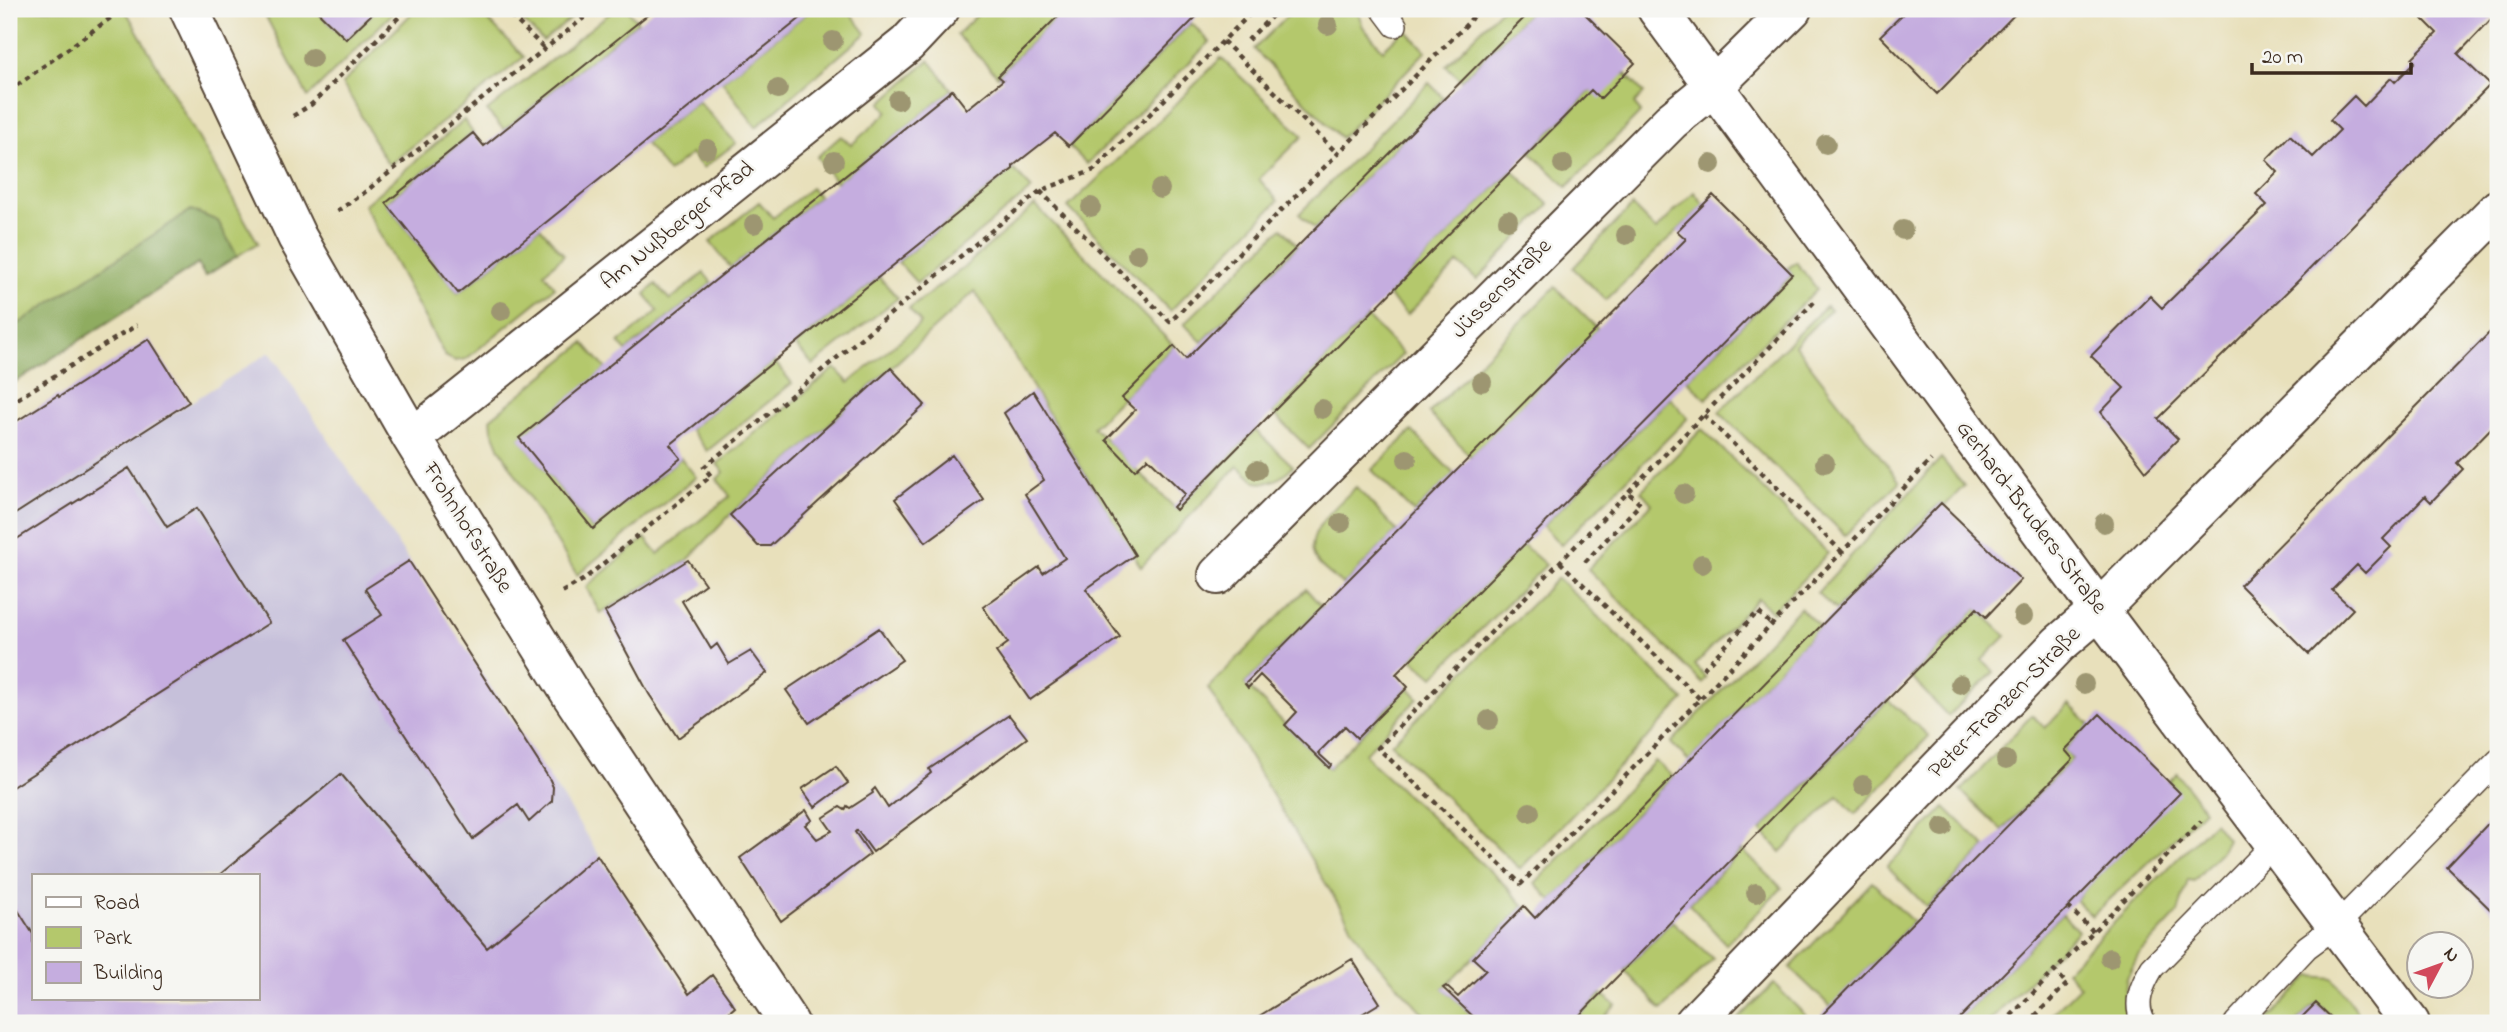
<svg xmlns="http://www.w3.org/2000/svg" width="2507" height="1032" font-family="'Indie Flower',sans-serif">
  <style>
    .industrial { fill: #c6c0da; fill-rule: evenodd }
    .green { fill: #b4c86c; stroke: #787945; stroke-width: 2 }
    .forest { fill: #8fac60; stroke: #656b3f; stroke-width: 2 }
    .building { fill: #c5addf }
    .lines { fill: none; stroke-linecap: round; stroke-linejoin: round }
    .lane-casing { stroke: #554536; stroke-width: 26 }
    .street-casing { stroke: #554536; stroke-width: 42 }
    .path { stroke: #554536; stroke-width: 4.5; stroke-dasharray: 5 5; stroke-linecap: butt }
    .lane { stroke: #fff; stroke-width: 23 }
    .street { stroke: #fff; stroke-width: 38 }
    .tree { fill: #9d9671 }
    .labels { text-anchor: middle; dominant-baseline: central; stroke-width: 5; stroke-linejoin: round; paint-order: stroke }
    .street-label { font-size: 23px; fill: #3b2a1e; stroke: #f6f6f2 }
  </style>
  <rect width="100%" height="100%" fill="#f6f6f2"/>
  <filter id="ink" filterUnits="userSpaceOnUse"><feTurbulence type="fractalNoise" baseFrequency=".0143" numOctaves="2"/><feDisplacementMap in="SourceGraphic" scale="14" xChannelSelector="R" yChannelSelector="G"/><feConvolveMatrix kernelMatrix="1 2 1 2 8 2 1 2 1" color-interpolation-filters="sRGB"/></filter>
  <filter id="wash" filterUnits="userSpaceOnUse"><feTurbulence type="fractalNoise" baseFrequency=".00686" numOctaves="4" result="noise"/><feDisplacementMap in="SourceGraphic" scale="28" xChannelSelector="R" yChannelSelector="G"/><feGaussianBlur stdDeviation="1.57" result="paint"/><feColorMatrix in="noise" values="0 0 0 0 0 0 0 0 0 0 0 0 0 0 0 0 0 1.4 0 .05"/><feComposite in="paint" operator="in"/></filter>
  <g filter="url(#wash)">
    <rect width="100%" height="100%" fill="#e8e0bb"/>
    <path class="industrial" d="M270,352L409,561L689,994L655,1023H9V518ZM33,876H257V999H33Z"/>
    <path class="green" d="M9,9H125L258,243L205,276L198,264L9,386Z
      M262,9H315L346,39L377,9H397L308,97Z
      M416,9H477L524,57L389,165C370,140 361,109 342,84Z
      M511,9H583L543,41Z
      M615,9H627L638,22L504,130L487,111Z
      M812,9H847L866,33L756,127L722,81Z
      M983,9H1065L998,76L957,35Z
      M1294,9H1357L1363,27L1383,50L1405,29L1426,51L1341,138L1254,49Z
      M1501,9H1533L1462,80L1446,66Z
      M1191,23L1210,42L1087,164L1069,146Z
      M1221,58L1303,136L1259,179L1278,201L1170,311L1068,207L1163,117Z
      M929,60L952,90L837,183L817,157L841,136L851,145L888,112L881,103Z
      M1625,73L1644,93L1634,104L1641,112L1567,187L1530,152L1591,90Z
      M1429,83L1444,98L1315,229L1299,214Z
      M698,101L736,143L703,168L691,154L668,172L645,143Z
      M464,120L473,133L386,203L458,293L540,227L564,255L544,273L555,287L466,359L455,361L445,356L364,205Z
      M1013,169L1032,189L917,283L898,262Z
      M1512,170L1549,205L1477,280L1458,263L1407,315L1388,295Z
      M811,188L819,197L731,268L710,242L759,202L773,218Z
      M1694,192L1704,205L1606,300L1573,268L1632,206L1656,230Z
      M1035,205L1174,346L1093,427L1176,509L1255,430L1293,466C1281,478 1273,485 1256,482L1238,466L1141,567L975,291L730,515L688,560L600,613L586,587L645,538L658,554L730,496L717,479L724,472L717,464L835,368L849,383L921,323L909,309L962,269Z
      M1282,228L1298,246L1202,342L1184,324Z
      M1796,262L1817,289L1706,399L1687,380L1792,275L1787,269Z
      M704,273L712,283L626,351L619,343L658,311L645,294L656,284L670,300Z
      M879,277L898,298L813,365L795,345Z
      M1555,287L1598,329L1471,457L1429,413Z
      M1826,306L1830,310L1795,345L1900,482L1845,535L1719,412Z
      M1367,317L1403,354L1309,449L1272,412Z
      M584,343L606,369L520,438L592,529L681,458L696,477L577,575L500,449L492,429L491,418Z
      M774,361L792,383L707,451L690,429Z
      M1670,398L1688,418L1561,545L1543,526Z
      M1702,429L1828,553L1772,612L1758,598L1695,665L1706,678L1702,683L1588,569L1652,504L1641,491Z
      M1412,431L1454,474L1414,513L1372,470Z
      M1941,458L1964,486L1945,506L1940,503L1836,610L1817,593Z
      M1356,487L1397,531L1343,585C1335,578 1325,571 1318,563C1297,536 1339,504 1356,487Z
      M1523,545L1546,565L1433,677L1411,658Z
      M1558,578L1684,700L1520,869L1391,744Z
      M1306,589L1322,607L1245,684L1329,768L1408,687L1418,698L1365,753L1373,764L1505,885L1524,906L1444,988L1480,1023H1432L1367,952L1208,688Z
      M1800,608L1820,627L1689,761L1671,743Z
      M1977,608L2006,636L1982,660L1994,672L1948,716L1911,677Z
      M1888,700L1929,736L1855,814L1838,796L1781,852L1761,830Z
      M2069,704L2090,725L2065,750L2073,759L2002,830L1961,791L2032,715L2045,728Z
      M1655,761L1673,777L1552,901L1535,883Z
      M2177,773L2204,810L2092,916L2075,900L2178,793L2169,781Z
      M1945,807L1986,847L1927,907L1887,867Z
      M2214,822L2227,839L2220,852L2194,881L2188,880L2178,913L2138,956L2127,978L2124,1001L2128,1023H2043L2080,986L2066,971Z
      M1742,850L1782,888L1726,944L1689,904Z
      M1872,882L1913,922L1831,1007L1790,968Z
      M2062,914L2078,931L1988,1023H1955Z
      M1672,921L1713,959L1662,1010L1624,970Z
      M2310,976L2333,978L2366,1023H2337L2316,1003L2296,1023H2264Z
      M1774,984L1813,1023H1734Z
      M1601,994L1616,1005L1599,1023H1572Z"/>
    <path class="forest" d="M191,210L218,221L237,256L205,276L198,264L9,386V330Z"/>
    <g id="blocks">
      <path class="building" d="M315,9H377L346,39Z
        M655,9H812L458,293L386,203L473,133L484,146Z
        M1065,9H1204L1069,146L1055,133L1013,166V169L670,445L681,458L593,529L519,438L952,90L967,109L1003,80L998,76Z
        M1533,9H1580L1635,63L1600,99L1591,90L1176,510L1173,507L1185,494L1148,458L1135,470L1106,440L1135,410L1122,398L1174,346L1186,359Z
        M1908,9H2020L1937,94L1880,36Z
        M2431,9H2498V12L2458,54L2490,85L2300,279L2158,419L2178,439L2146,471L2101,412L2124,388L2091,356L2150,296L2162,308L2267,205L2256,194L2278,172L2266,160L2290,135L2313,157L2340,130L2330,120L2354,96L2364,106L2391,78L2395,82L2415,62L2412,58L2437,33L2422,18Z
        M1713,195L1792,274L1396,674L1408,687L1357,738L1345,726L1318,753L1331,765L1329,768L1285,725L1297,712L1260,675L1248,688L1245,684L1686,239L1677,231Z
        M2498,324V421L2457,463L2463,469L2431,502L2425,496L2383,539L2391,547L2365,573L2357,565L2332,590L2353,609L2309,654L2240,585Z
        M149,339L189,402L9,518V426L58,395L59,397Z
        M891,368L925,405L770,546H758L730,515Z
        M1033,391L1135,555L1086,589L1120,637L1030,700L996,652L1008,643L983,607L1039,567L1043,573L1065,558L1025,494L1044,480L1004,413Z
        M952,455L984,500L926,542L895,499Z
        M129,468L167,527L197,508L269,623L9,789V544Z
        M1941,503L2021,580L1986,617L1977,608L1572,1023H1504L1499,1019L1495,1023H1480L1443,988L1446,986L1458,997L1486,970L1473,958L1524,906L1535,918Z
        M688,560L705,584L682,601L711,649L717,644L729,664L751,651L767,673L678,738L649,694L605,612Z
        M409,561L550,780L553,787L552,801L529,822L518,805L473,839L343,640L382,615L365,589Z
        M879,628L902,660L809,723L786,690Z
        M2100,714L2180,793L1955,1023H1814L2073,759L2065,750Z
        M1009,715L1027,738L873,852L857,830L855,832L870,854L781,921L740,858L806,810L812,820L805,825L817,839L832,831L823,818L840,807L845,810L847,806L850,808L873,793L872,791L875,788L888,808L931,773L929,769Z
        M836,766L848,783L815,807L802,789Z
        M341,774L487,948L597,855L689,994L712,975L735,1007L716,1023H9V896L33,934V999H257V876H218Z
        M2498,813V917L2447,867Z
        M1352,959L1380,1003L1347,1023H1252L1251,1021Z
        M2316,1003L2337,1023H2296Z"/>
    </g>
  </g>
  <g filter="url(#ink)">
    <use href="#blocks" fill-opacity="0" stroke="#554536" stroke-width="2"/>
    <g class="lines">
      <defs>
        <path id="lane" d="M1383,9L1395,25
          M2144,1023C2133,1004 2142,985 2152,968L2275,843
          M2236,1023L2307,947L2337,925L2498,761"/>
        <path id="street" d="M189,9L297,237L412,438L572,696L789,1023
          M1657,9L2099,610L2410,1023
          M412,438L907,44L940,9
          M1218,575L1671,121L1713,87L1792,9
          M1694,1023L2059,644L2099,610L2498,209"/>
      </defs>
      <use href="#lane" class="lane-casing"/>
      <use href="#street" class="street-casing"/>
      <path class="path" d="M504,9L545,49
        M1248,40L1279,9
        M1223,41L1338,154
        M9,91L123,9
        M293,116L312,104L407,9
        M1040,191L1170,322L1469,22L1477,9
        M337,211L360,196L595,9
        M1814,302L1378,748L1521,884L1931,460
        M9,404L137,325
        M1704,415L1842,552
        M1560,562L1700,699
        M1585,562L1640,504L1628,492
        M562,592L583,580L711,476L704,467L1040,191L1094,170L1255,9
        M1703,669L1758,612L1772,625
        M2068,907L2093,931
        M2004,1023L2201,821
        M2028,1023L2067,984L2055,971"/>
      <use href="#lane" class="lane"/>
      <use href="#street" class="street"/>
    </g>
    <g class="tree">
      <circle cx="1328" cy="25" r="10"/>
      <circle cx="833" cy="41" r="10"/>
      <circle cx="312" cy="58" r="10"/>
      <circle cx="778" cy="89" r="10"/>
      <circle cx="898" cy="100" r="10"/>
      <circle cx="1826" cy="144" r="10"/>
      <circle cx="707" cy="149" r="10"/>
      <circle cx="834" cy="161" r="10"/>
      <circle cx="1563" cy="164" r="10"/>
      <circle cx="1711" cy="164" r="10"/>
      <circle cx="1160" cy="189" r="10"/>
      <circle cx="1091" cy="207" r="10"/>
      <circle cx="1508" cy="220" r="10"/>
      <circle cx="754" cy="224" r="10"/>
      <circle cx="1903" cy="230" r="10"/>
      <circle cx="1626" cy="235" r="10"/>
      <circle cx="1137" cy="254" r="10"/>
      <circle cx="501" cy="311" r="10"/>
      <circle cx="1482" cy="382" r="10"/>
      <circle cx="1322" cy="409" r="10"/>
      <circle cx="1407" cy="459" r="10"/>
      <circle cx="1825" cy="463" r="10"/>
      <circle cx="1257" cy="470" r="10"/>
      <circle cx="1684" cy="494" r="10"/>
      <circle cx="1341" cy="523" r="10"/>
      <circle cx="2104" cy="523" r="10"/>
      <circle cx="1702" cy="564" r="10"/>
      <circle cx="2023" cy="616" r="10"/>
      <circle cx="1960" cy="684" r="10"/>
      <circle cx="2084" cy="684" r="10"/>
      <circle cx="1489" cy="720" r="10"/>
      <circle cx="2006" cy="760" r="10"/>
      <circle cx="1863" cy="785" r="10"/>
      <circle cx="1530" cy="812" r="10"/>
      <circle cx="1943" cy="827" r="10"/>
      <circle cx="1756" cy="893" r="10"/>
      <circle cx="2110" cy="958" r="10"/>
    </g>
  </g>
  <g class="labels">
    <g class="street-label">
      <text transform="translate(678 226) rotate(-39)">Am Nußberger Pfad</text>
      <text transform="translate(1502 289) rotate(-45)">Jüssenstraße</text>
      <text transform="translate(2031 518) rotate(53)">Gerhard-Bruders-Straße</text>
      <text transform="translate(467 528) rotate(58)">Frohnhofstraße</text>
      <text transform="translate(2005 703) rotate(-45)">Peter-Franzen-Straße</text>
    </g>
  </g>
  <rect width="2507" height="1032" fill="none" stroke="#f6f6f2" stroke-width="35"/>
  <rect x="32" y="874" width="228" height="126" fill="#f6f6f2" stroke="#aba49d" stroke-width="2"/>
  <rect x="46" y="897" width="35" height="10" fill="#ffffff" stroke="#aba49d" stroke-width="2"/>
  <text x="94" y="909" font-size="21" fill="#3b2a1e">Road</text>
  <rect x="46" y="927" width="35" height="21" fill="#b4c86c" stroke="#aba49d" stroke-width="2"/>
  <text x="94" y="944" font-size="21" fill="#3b2a1e">Park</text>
  <rect x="46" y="962" width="35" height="21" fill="#c5addf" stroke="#aba49d" stroke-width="2"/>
  <text x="94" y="979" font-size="21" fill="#3b2a1e">Building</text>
  <g transform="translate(2440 965) rotate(49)"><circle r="33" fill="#f6f6f2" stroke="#aba49d" stroke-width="2"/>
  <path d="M0-5L12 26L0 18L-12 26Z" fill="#d1495b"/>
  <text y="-10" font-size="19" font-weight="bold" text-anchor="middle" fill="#3b2a1e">N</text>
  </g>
  <path d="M2252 63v10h159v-10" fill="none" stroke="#3b2a1e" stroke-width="3.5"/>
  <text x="2262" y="63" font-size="21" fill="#3b2a1e" stroke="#f6f6f2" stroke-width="5" paint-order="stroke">20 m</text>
</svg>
